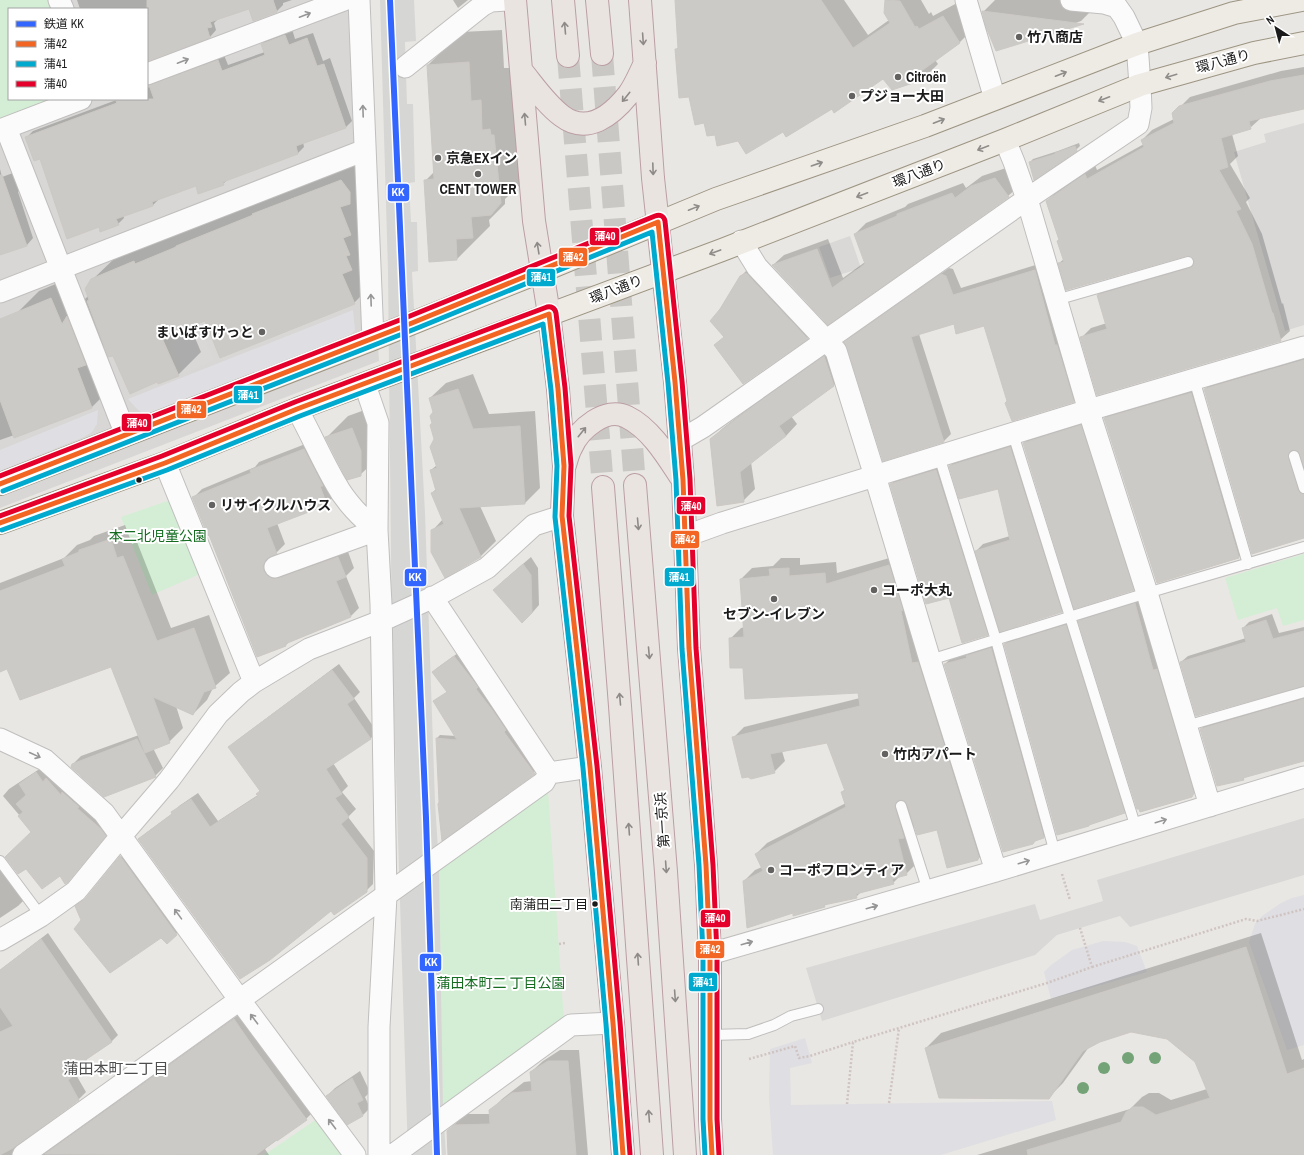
<svg xmlns="http://www.w3.org/2000/svg" width="1304" height="1155" font-family="'Archivo Narrow','Noto Sans JP',sans-serif">
  <style>
    .residential { fill: #d8d7d5 }
    .park { fill: #d3eed4 }
    .parking { fill: #d9d8d7 }
    .plaza { fill: #dfdee2 }
    .pier { fill: #d6d6d4 }
    .shadow { fill: #0003 }
    .building { fill: #cccac6; stroke: #ccc9c5 }
    .lines { fill: none; stroke-linecap: round; stroke-linejoin: round }
    .trunk-tunnel { stroke: #cac8c5; stroke-width: 22; stroke-dasharray: 22 11; stroke-linecap: butt }
    .service-casing { stroke: #c0bfbe; stroke-width: 12 }
    .minor-casing { stroke: #c0bfbe; stroke-width: 23 }
    .primary-casing { stroke: #9d9583; stroke-width: 24 }
    .trunk-casing { stroke: #bb9ea5; stroke-width: 24 }
    .path { stroke: #cfc4c2; stroke-width: 2.5; stroke-dasharray: 2 2; stroke-linecap: butt }
    .service { stroke: #fcfbfb; stroke-width: 10 }
    .minor { stroke: #fcfbfb; stroke-width: 21 }
    .primary { stroke: #eeeae4; stroke-width: 22 }
    .trunk { stroke: #eae4e1; stroke-width: 22 }
    .bus-1-casing { stroke: #fff; stroke-width: 8 }
    .bus-2-casing { stroke: #fff; stroke-width: 8 }
    .bus-3-casing { stroke: #fff; stroke-width: 8 }
    .bus-1 { stroke: #f26522; stroke-width: 5 }
    .bus-2 { stroke: #00a9ce; stroke-width: 5 }
    .bus-3 { stroke: #e4002b; stroke-width: 5 }
    .rail-1-casing { stroke: #fff; stroke-width: 9 }
    .rail-1 { stroke: #36f; stroke-width: 6 }
    .tree { fill: #74a378 }
    .oneway { stroke: #979696 }
    .oneway2 { stroke: #8d8a88 }
    .oneway3 { stroke: #8f8d8a }
    .poi-dot { fill: #636261; stroke: #fff; stroke-width: 1.5 }
    .bus-dot { fill: #1b1b1b; stroke: #fff; stroke-width: 1.5 }
    .labels { text-anchor: middle; dominant-baseline: central; stroke-width: 4; stroke-linejoin: round; paint-order: stroke }
    .bus-label { font-size: 13px; fill: #1b1b1b; stroke: #fff; text-anchor: end }
    .poi-label { font-size: 14px; font-weight: bold; fill: #1b1b1b; stroke: #fff; text-anchor: start }
    .street-label { font-size: 14px; fill: #1b1b1b; stroke: #fff }
    .park-label { font-size: 14px; fill: #156c21; stroke: #fff }
    .neighbourhood-label { font-size: 15px; fill: #4e4e4e; stroke: #fff }
    .line-badge { stroke: #fff; stroke-width: 1.5 }
    .badge-label { font-size: 11px; text-anchor: middle; font-weight: bold; fill: #fff }
  </style>
  <rect width="100%" height="100%" fill="#e9e7e3"/>
  <path class="residential" d="M47,0H364L366,145L379,361L0,508V121L57,99H147V9H50Z"/>
  <path class="park" d="M0,0H47L50,9H9V99H57L0,121Z
    M173,499L202,573L152,595L121,517Z
    M1304,554V620L1283,626L1277,608L1238,620L1225,578Z
    M548,791L564,1022L443,1108L439,866Z
    M317,1119L342,1155H264Z"/>
  <path class="parking" d="M1304,123V325L1285,331L1234,152L1266,142L1264,134Z
    M850,236L861,268L830,278L819,247Z
    M202,331L214,361L184,373L172,343Z
    M1304,818V875L1130,927L1120,916L1080,928L1057,935L1035,955L822,1021L806,968L1035,904L1040,920L1103,901L1097,880Z"/>
  <path class="plaza" d="M353,310L355,330L350,335L150,416L145,415L137,409L128,399Z
    M98,410L97,424L92,432L84,437L0,471V450Z
    M1304,895V1045L1287,1050L1249,942L1255,924L1262,916L1281,903L1292,898Z
    M1103,941L1125,942L1137,946L1147,972L1051,999L1044,972L1051,965L1072,950Z
    M805,1038L812,1063L790,1068L791,1105L1052,1101L1056,1120L941,1155H773L769,1098L770,1049Z"/>
  <path class="pier" d="M380,0H414L416,41L405,42L407,104H413L415,182L409,183L411,222H417L418,271L412,272L425,513L435,802L439,866L443,1108L446,1155H408L392,648L388,271Z"/>
  <path class="shadow" d="M77,0H292L283,3V5L277,11L249,8L218,19L214,23L216,30L210,37L147,57V9H80Z
    M453,0H468L458,8Z
    M676,0H844L868,35L889,20L885,13L886,0H921L929,14L931,12L933,16L957,3L974,28L960,42L935,60L938,64L924,78L883,77L832,108L783,131L739,140L715,133L705,121L690,96L676,49L679,47Z
    M995,0H1093L1094,8L1081,21L1046,34L983,12Z
    M292,29L295,39L313,33L323,61L330,58L352,121L346,127L303,142L304,147L298,153L228,179L223,184L196,185L159,199L153,205L123,215L124,218L118,224L99,226L40,158L27,137L33,131L119,99H147V88L155,85L163,78L224,55L228,65L265,52L262,44L268,38Z
    M502,30L504,68H513L524,181L505,199V204L489,220L490,226L457,259L426,180L435,171L428,65L461,32Z
    M1304,67V108L1261,118L1250,128L1232,134L1238,156L1230,164L1250,198L1246,202L1262,234L1282,304L1283,303L1290,331L1280,340L1081,338L1091,328L1107,323L1098,295L1108,285L1195,260L1193,256L1186,255L1059,263L1064,259L1058,241L1060,239L1047,201L1057,191L1095,165L1097,170L1144,144L1142,140L1152,130L1174,119L1173,114L1190,97L1281,71Z
    M1079,143L1080,146L1076,150L1030,162L1033,159L1058,151Z
    M364,158L377,280L354,303L206,319L190,326L201,352L178,375L157,381L113,354L105,345L100,350L113,386L91,408L0,440V318L1,321L18,312L39,291L72,277L83,301L88,296L92,280L116,257Z
    M1006,168L1019,186L1008,196L828,323L773,265L784,255L828,239L843,278L865,262L855,234L866,223L905,207L908,204L963,183L966,188L982,176Z
    M0,169L2,177L13,173L20,190L18,192L33,238L27,245L0,254Z
    M1042,263L1081,394L1073,401H1008L985,325L954,323L919,334L951,434L944,441L846,342L853,335L949,268L953,269L961,288Z
    M751,266L817,328L807,338L743,383L716,345L725,336L720,309L741,276Z
    M836,346L845,374L834,385L791,416L797,424L786,436L751,462L755,489L743,501L711,439L723,428L770,392Z
    M1304,353V537L1205,389L1215,379Z
    M473,374L489,414L535,411L540,488L525,503L480,506L496,541L481,556L445,576L432,531L443,519L432,493L436,489L431,470L437,465L433,423L434,412L430,398L446,383Z
    M1198,386L1246,550L1239,557L1157,582L1105,418L1112,411Z
    M373,407L382,454L360,475L326,438L348,416Z
    M1087,420L1139,583L1133,589L1024,443L1030,437Z
    M313,441L335,495L327,504L277,523L285,544L276,553L271,555L272,562L347,549L354,568L346,576L359,608L351,616L289,642L286,645L258,656L209,534L193,498L202,489L255,467L259,462Z
    M1017,441L1068,605L1061,612L976,551L983,544L1010,536L998,488L950,466L957,459Z
    M943,464L994,628L987,634L950,597L891,484L898,478Z
    M125,525L132,544L137,542L171,628L209,615L230,673L213,688L207,700L193,714L176,706L183,728L169,742L153,748L163,768L155,776L104,796L73,764L81,756L139,735L112,666L8,668L0,670V583L64,558L77,545L90,540L94,536Z
    M900,555L989,848L978,859L937,829L915,825L910,831L917,863L906,874L901,875L893,883L861,892L856,897L828,903L824,906L793,912L744,881L755,870L762,867L756,854L767,843L846,803L842,792L845,789L827,742L782,751L785,761L774,772L733,738L744,727L860,698L859,692L744,666L730,639L741,628L745,627L741,579L752,568L773,566L781,558H800V565L836,562L837,573Z
    M531,557L538,568L539,605L532,613L502,582Z
    M1142,597L1199,788L1191,796L1079,621L1087,614Z
    M1272,614L1279,633L1304,627V685L1181,662L1188,656L1246,638L1243,628L1249,622Z
    M1072,619L1130,806L1124,812L1005,644L1011,638Z
    M996,643L1049,832L1044,837L945,664L950,659L969,654L972,651Z
    M458,653L538,769L443,839L437,738L440,735L456,736L448,692L437,668Z
    M339,664L360,692L354,698L377,732L370,739L333,763L348,786L342,792L356,809L348,817L374,851L373,884L366,891L331,910L139,840L146,833L173,813L179,806L198,793L218,821L258,795L261,790L229,747L236,741Z
    M1304,695V756L1247,775L1243,779L1201,729L1207,723Z
    M44,766L112,828L71,876L3,796L9,789Z
    M127,850L183,927L167,943L162,937L83,920L76,907L90,895Z
    M0,857L25,899L18,906L0,918Z
    M48,933L118,1035L111,1042L87,1058L86,1063L75,1073L86,1092L79,1099L19,1142L18,1148L20,1155H0V970Z
    M1261,933L1302,1060L1304,1059V1154L1300,1155H977L1130,1109L1142,1097L1149,1093H1159L1171,1100L1207,1089L1196,1062L1168,1038L1131,1031L1100,1041L1089,1047L1063,1083L1048,1098L926,1048L941,1033Z
    M241,1013L313,1112L306,1119L265,1149L269,1155H42Z
    M560,1050H579L588,1155H449L448,1131L460,1119L466,1114H490V1111L502,1099L524,1082L532,1081L531,1072L543,1061Z
    M360,1071L370,1092L365,1097L370,1108L363,1115L327,1096L335,1088Z"/>
  <path class="building" d="M147,0H273L277,12L253,21L249,9L210,22L212,27L207,28L210,38L147,61Z
    M675,0H821L853,48L890,23L884,13L885,0L900,1L915,27L917,26L919,29L943,16L960,43L920,72L925,79L892,90L883,79L834,113L832,109L786,137L783,132L746,154L738,141L717,146L715,135L707,136L704,123L695,125L689,97L679,98L675,49H678Z
    M982,11L1084,24L996,51L986,27Z
    M285,35L289,45L307,38L317,66L324,64L346,128L296,146L298,154L223,182L224,185L198,194L196,186L152,202L153,206L116,219L119,225L100,232L99,227L67,239L40,159L34,161L25,137L117,103L115,99H154L149,85L218,60L222,71L265,55L261,44Z
    M469,62L471,101L481,100L482,130L490,129L491,135H494L501,203L491,215L471,217L473,238L456,239L457,260L429,262L424,180L434,179L427,65Z
    M1304,75V109L1249,121L1251,129L1221,138L1228,167L1219,170L1241,209L1236,211L1252,244L1272,313H1273L1281,341L1097,395L1080,337L1107,329L1097,295L1190,268L1193,266L1194,261L1192,257L1186,256L1066,290L1058,263L1064,262L1057,241L1059,240L1046,201L1085,174L1087,179L1144,147L1141,140L1174,123L1172,113L1179,106L1270,81Z
    M1075,146L1077,151L1034,180L1029,162L1055,154V153Z
    M0,175H2L27,246L0,255Z
    M995,178L1009,197L828,325L772,265L817,249L832,288L865,264L854,234L897,216V214L952,193L955,198L971,186Z
    M341,180L350,192V204L340,207L351,235L343,238L350,255L346,256L352,270L342,274L355,304L220,358L205,321L162,338L179,376L158,384L157,382L130,394L113,356L108,357L87,301L89,300L85,289L91,279L134,261L135,264L176,247V246L253,215L252,214Z
    M1035,270L1055,345H1057L1074,402L1012,421L1005,403L1007,401L984,326L956,334L954,324L911,337L944,442L883,461L847,347L844,342L941,274L946,276L953,295Z
    M746,273L808,339L743,384L714,345L724,337L710,321L720,309L740,276Z
    M51,298L62,324L67,316L86,365L77,368L92,408L14,438L0,400V319Z
    M824,356L834,386L779,426L786,436L740,472L744,502L717,506L710,439L757,403Z
    M1304,360V466L1298,451L1292,450L1288,455L1298,490L1300,493L1304,494V538L1252,554L1204,389Z
    M458,389L473,429L520,426L525,504L459,508L481,557L445,578L431,552V530L444,524L431,493L436,491L430,470L437,468L430,447L434,439L430,425L432,423L430,416L433,412L429,398Z
    M1191,393L1239,558L1157,583L1104,418Z
    M1081,425L1134,590L1074,609L1023,443Z
    M352,428L361,451V476L347,480L325,437Z
    M1010,447L1062,612L1000,632L975,551L1010,540L998,489L959,499L949,466Z
    M304,449L323,486H320L327,505L267,528L277,554L266,560L263,565L264,571L268,576L273,579L279,578L338,557L346,577L336,581L351,617L285,644L286,646L257,657L209,535L208,536L192,497L251,473L250,470Z
    M936,470L988,635L962,643L949,598L926,604L890,484Z
    M111,539L117,558L123,556L157,641L194,628L216,688L204,692L193,715L153,697L170,743L145,753L111,667L20,700L7,669L0,672V591L65,566L62,559L79,552V550Z
    M523,564L531,575L532,613L522,623L493,590Z
    M889,565L903,610L901,611L912,663L918,662L979,858L978,859V860L947,868L937,830L917,835L907,804L905,801L899,800L896,802L895,808L904,838L898,839L907,875L892,879L894,884L856,894L857,898L824,905L825,907L793,916V913L747,928L743,881L763,871L755,854L846,807L841,792L845,791L827,743L770,754L775,773L751,779L748,777L742,778L732,737L860,706L858,693L745,699L743,668H730L729,638L744,637L740,579L770,576L769,569L789,568V576L825,573L826,584Z
    M1135,603L1153,670L1157,669L1194,793L1192,797L1140,812L1139,809H1137L1078,621Z
    M1266,620L1273,639L1304,631V686L1196,716L1180,662L1246,642L1242,628Z
    M1066,625L1125,813L1089,825V826L1057,835L1004,644Z
    M991,648L1044,838L1035,841L1033,844L1003,852L944,664L967,658L966,656Z
    M454,656L478,687L476,689L493,711L506,730L504,732L535,774L442,841L438,804L439,802L436,738L457,740L433,701L447,692L432,672Z
    M332,670L354,699L347,704L371,739L326,769L342,794L335,798L349,817L341,824L367,858V892L334,915L331,911L270,960L240,979L138,839L172,814L171,812L191,799L210,827L258,796L256,794L260,791L228,747Z
    M1304,699V761L1243,778L1244,780L1217,786L1200,729Z
    M137,739L156,777L104,797L71,767L72,764Z
    M36,772L43,782L46,778L61,795L62,792L79,807L77,808L101,829L106,836L68,882L65,884L60,876L42,889L26,869L18,874L5,857L31,832L18,816L23,812L16,804L26,795L19,784Z
    M120,856L177,935L167,944L161,938L110,973L74,929L81,920L75,906L85,899Z
    M41,939L112,1042L81,1063L80,1071L68,1080L79,1100L15,1147L0,1155V1032L13,1026L0,1007V970Z
    M1246,947L1287,1074L1304,1068V1155H1028L1027,1150L1121,1122L1126,1112L1133,1107H1143L1156,1115L1210,1098L1195,1062L1167,1039L1131,1032L1100,1042L1083,1051L1049,1099L939,1098L925,1048Z
    M234,1019L254,1048L307,1120L277,1141L276,1140L256,1155L45,1154Z
    M548,1061H568L576,1155H448L447,1131L454,1125L490,1124L489,1110L512,1093L532,1091L530,1072Z
    M352,1078L363,1100L357,1103L363,1116L347,1125L326,1096Z"/>
  <g class="lines">
    <path class="trunk-tunnel" d="M602,54L635,485
      M568,56L603,487"/>
    <defs>
      <path id="service" d="M1056,300L1188,262
        M1194,379L1248,564
        M1013,434L1136,828
        M939,456L996,640L1055,853
        M1294,456L1304,488
        M930,660L1147,593L1304,547
        M1186,726L1304,692
        M901,806L928,891
        M0,861L41,916
        M710,1035L748,1034L774,1025L791,1016L818,1009"/>
      <path id="minor" d="M59,0L63,9
        M359,0L373,339
        M966,0L995,99
        M405,67L483,5L491,1L507,0
        M147,74L344,0
        M6,128L126,435
        M0,130L81,99
        M1005,140L1014,162L1027,199L1092,421L1147,593L1210,806
        M741,241L757,267L836,351L875,476L930,660L996,871
        M0,292L365,150
        M365,385L378,423L377,530L381,604L386,896L379,1027V1155
        M297,409C311,434 322,460 336,484C345,501 362,519 377,530
        M679,441L703,427L1027,199L1138,124L1141,108L1140,85L1137,44L1124,17L1117,7L1104,3L1071,0
        M165,463L254,682
        M686,536L722,523L1089,410L1304,347
        M275,567L377,530
        M432,597L549,773
        M0,739L45,760L104,813L239,999L355,1155
        M0,940L41,916L76,891L121,836L169,780L218,714L241,692L254,682L309,649L381,621L436,596L487,568L534,525L562,516
        M710,954L996,871L1304,777
        M23,1155C196,1030 371,907 544,782L549,773L590,767
        M393,1155L571,1025L613,1023"/>
      <path id="primary" d="M0,484L373,339L542,271L716,199L925,126L1137,44L1234,13L1302,0
        M0,523L165,463L297,409L722,250L1005,140L1140,85L1254,53L1304,43"/>
      <path id="trunk" d="M515,0L534,221L549,314L558,389L564,466L562,516L590,767L613,1023L623,1155
        M563,0L568,56
        M597,0L602,54
        M640,0L653,178L675,382L683,480L689,648L706,865L710,954V1119L712,1155
        M521,70C534,86 546,104 562,116C587,135 612,115 628,95C635,86 640,73 645,63
        M565,465C567,459 568,453 571,448C579,429 606,406 627,417C650,428 667,456 680,476
        M635,485L666,872L685,1155
        M603,487L620,706L652,1155"/>
    </defs>
    <use href="#service" class="service-casing"/>
    <use href="#minor" class="minor-casing"/>
    <use href="#primary" class="primary-casing"/>
    <use href="#trunk" class="trunk-casing"/>
    <path class="path" d="M1062,874L1070,900
      M559,944L565,943
      M1092,967L1246,919L1257,921L1304,909
      M749,1059L795,1046L799,1058L810,1056L853,1042
      M889,1103L899,1028
      M847,1104L853,1042L1047,983L1092,967L1080,928"/>
    <use href="#service" class="service"/>
    <use href="#minor" class="minor"/>
    <use href="#primary" class="primary"/>
    <use href="#trunk" class="trunk"/>
    <defs>
      <path id="bus-1" d="M0,484L412,323L658,222L675,382L683,480L689,648L706,865L710,954V1119L712,1155
        M0,523L165,463L297,409L549,314L558,389L564,466L562,516L590,767L613,1023L623,1155"/>
      <path id="bus-2" d="M3,491L415,329L652,232L668,383L676,480L682,649L699,865L703,954V1119L705,1155
        M2,530L167,470L300,416L543,324L551,390L557,466L555,517L583,768L606,1024L616,1155"/>
      <path id="bus-3" d="M0,476L410,316L655,216C660,214 664,216 665,221L682,381L690,479L696,648L713,865L717,954V1119L719,1155
        M0,516L162,456L295,402L547,307C551,306 555,308 556,313L565,388L571,465L569,516L597,766L620,1022L630,1154"/>
    </defs>
    <use href="#bus-1" class="bus-1-casing"/>
    <use href="#bus-2" class="bus-2-casing"/>
    <use href="#bus-3" class="bus-3-casing"/>
    <use href="#bus-1" class="bus-1"/>
    <use href="#bus-2" class="bus-2"/>
    <use href="#bus-3" class="bus-3"/>
    <defs>
      <path id="rail-1" d="M390,0L426,818L437,1155"/>
    </defs>
    <use href="#rail-1" class="rail-1-casing"/>
    <use href="#rail-1" class="rail-1"/>
  </g>
  <g class="tree">
    <circle cx="1128" cy="1058" r="6"/>
    <circle cx="1155" cy="1058" r="6"/>
    <circle cx="1104" cy="1068" r="6"/>
    <circle cx="1083" cy="1088" r="6"/>
  </g>
  <defs><path id="oneway-shaft" d="M-6 0H5M1.5-3L5.5 0L1.5 3" fill="none" stroke-width="1.6" stroke-linecap="round" stroke-linejoin="round"/></defs>
  <g class="oneway">
    <use href="#oneway-shaft" transform="translate(305 15) rotate(-21)"/>
    <use href="#oneway-shaft" transform="translate(183 61) rotate(-21)"/>
    <use href="#oneway-shaft" transform="translate(363 111) rotate(-92)"/>
    <use href="#oneway-shaft" transform="translate(371 300) rotate(-92)"/>
    <use href="#oneway-shaft" transform="translate(35 755) rotate(25)"/>
    <use href="#oneway-shaft" transform="translate(1161 821) rotate(-17)"/>
    <use href="#oneway-shaft" transform="translate(1024 862) rotate(-17)"/>
    <use href="#oneway-shaft" transform="translate(872 907) rotate(-16)"/>
    <use href="#oneway-shaft" transform="translate(178 914) rotate(-126)"/>
    <use href="#oneway-shaft" transform="translate(747 943) rotate(-16)"/>
    <use href="#oneway-shaft" transform="translate(254 1019) rotate(-127)"/>
    <use href="#oneway-shaft" transform="translate(332 1124) rotate(-127)"/>
  </g>
  <g class="oneway2">
    <use href="#oneway-shaft" transform="translate(565 28) rotate(-95)"/>
    <use href="#oneway-shaft" transform="translate(643 39) rotate(86)"/>
    <use href="#oneway-shaft" transform="translate(626 97) rotate(129)"/>
    <use href="#oneway-shaft" transform="translate(525 119) rotate(-95)"/>
    <use href="#oneway-shaft" transform="translate(653 169) rotate(88)"/>
    <use href="#oneway-shaft" transform="translate(538 248) rotate(-99)"/>
    <use href="#oneway-shaft" transform="translate(582 432) rotate(-51)"/>
    <use href="#oneway-shaft" transform="translate(638 524) rotate(85)"/>
    <use href="#oneway-shaft" transform="translate(649 653) rotate(85)"/>
    <use href="#oneway-shaft" transform="translate(620 699) rotate(-95)"/>
    <use href="#oneway-shaft" transform="translate(629 829) rotate(-94)"/>
    <use href="#oneway-shaft" transform="translate(666 867) rotate(86)"/>
    <use href="#oneway-shaft" transform="translate(638 959) rotate(-94)"/>
    <use href="#oneway-shaft" transform="translate(675 996) rotate(86)"/>
    <use href="#oneway-shaft" transform="translate(649 1116) rotate(-94)"/>
  </g>
  <g class="oneway3">
    <use href="#oneway-shaft" transform="translate(1061 74) rotate(-21)"/>
    <use href="#oneway-shaft" transform="translate(1171 76) rotate(163)"/>
    <use href="#oneway-shaft" transform="translate(1104 99) rotate(159)"/>
    <use href="#oneway-shaft" transform="translate(939 121) rotate(-21)"/>
    <use href="#oneway-shaft" transform="translate(983 148) rotate(159)"/>
    <use href="#oneway-shaft" transform="translate(817 164) rotate(-19)"/>
    <use href="#oneway-shaft" transform="translate(862 195) rotate(159)"/>
    <use href="#oneway-shaft" transform="translate(694 208) rotate(-22)"/>
    <use href="#oneway-shaft" transform="translate(715 252) rotate(160)"/>
  </g>
  <g class="poi-dot">
    <circle cx="1019" cy="37" r="4"/>
    <circle cx="898" cy="77" r="4"/>
    <circle cx="852" cy="96" r="4"/>
    <circle cx="438" cy="158" r="4"/>
    <circle cx="478" cy="174" r="4"/>
    <circle cx="262" cy="332" r="4"/>
    <circle cx="212" cy="505" r="4"/>
    <circle cx="874" cy="590" r="4"/>
    <circle cx="774" cy="599" r="4"/>
    <circle cx="885" cy="754" r="4"/>
    <circle cx="771" cy="870" r="4"/>
  </g>
  <g class="bus-dot">
    <circle cx="139" cy="480" r="3.5"/>
    <circle cx="595" cy="904" r="3.5"/>
  </g>
  <g class="labels">
    <g class="bus-label">
      <text x="588" y="904">南蒲田二丁目</text>
    </g>
    <g class="poi-label">
      <text x="1027" y="37">竹八商店</text>
      <text x="906" y="77">Citroën</text>
      <text x="860" y="96">プジョー大田</text>
      <text x="446" y="158">京急EXイン</text>
      <text x="478" y="189" text-anchor="middle">CENT TOWER</text>
      <text x="254" y="332" text-anchor="end">まいばすけっと</text>
      <text x="220" y="505">リサイクルハウス</text>
      <text x="882" y="590">コーポ大丸</text>
      <text x="774" y="614" text-anchor="middle">セブン-イレブン</text>
      <text x="893" y="754">竹内アパート</text>
      <text x="779" y="870">コーポフロンティア</text>
    </g>
    <g class="street-label">
      <text transform="translate(1223 61) rotate(-15)">環八通り</text>
      <text transform="translate(919 173) rotate(-21)">環八通り</text>
      <text transform="translate(616 289) rotate(-21)">環八通り</text>
      <text transform="translate(662 820) rotate(-94)">第一京浜</text>
    </g>
    <g class="park-label">
      <text x="158" y="536">本二北児童公園</text>
      <text x="501" y="983">蒲田本町二 丁目公園</text>
    </g>
    <g class="neighbourhood-label">
      <text x="116" y="1068">蒲田本町二丁目</text>
    </g>
  </g>
  <g class="line-badge">
    <rect x="387" y="183" width="23" height="19" rx="4" fill="#36f"/>
    <rect x="589" y="227" width="31" height="19" rx="4" fill="#e4002b"/>
    <rect x="558" y="247" width="30" height="20" rx="4" fill="#f26522"/>
    <rect x="526" y="268" width="30" height="19" rx="4" fill="#00a9ce"/>
    <rect x="233" y="385" width="30" height="19" rx="4" fill="#00a9ce"/>
    <rect x="176" y="400" width="31" height="19" rx="4" fill="#f26522"/>
    <rect x="121" y="413" width="31" height="19" rx="4" fill="#e4002b"/>
    <rect x="676" y="496" width="30" height="19" rx="4" fill="#e4002b"/>
    <rect x="670" y="530" width="30" height="19" rx="4" fill="#f26522"/>
    <rect x="664" y="567" width="31" height="20" rx="4" fill="#00a9ce"/>
    <rect x="404" y="568" width="23" height="19" rx="4" fill="#36f"/>
    <rect x="700" y="909" width="31" height="19" rx="4" fill="#e4002b"/>
    <rect x="695" y="940" width="30" height="19" rx="4" fill="#f26522"/>
    <rect x="419" y="953" width="23" height="19" rx="4" fill="#36f"/>
    <rect x="688" y="972" width="30" height="20" rx="4" fill="#00a9ce"/>
  </g>
  <g class="badge-label">
    <text x="398" y="196">KK</text>
    <text x="605" y="240">蒲40</text>
    <text x="573" y="261">蒲42</text>
    <text x="541" y="281">蒲41</text>
    <text x="248" y="399">蒲41</text>
    <text x="191" y="413">蒲42</text>
    <text x="137" y="427">蒲40</text>
    <text x="691" y="510">蒲40</text>
    <text x="685" y="543">蒲42</text>
    <text x="679" y="581">蒲41</text>
    <text x="415" y="581">KK</text>
    <text x="715" y="922">蒲40</text>
    <text x="710" y="953">蒲42</text>
    <text x="431" y="966">KK</text>
    <text x="703" y="986">蒲41</text>
  </g>
  <rect x="8" y="8" width="140" height="92" fill="#ffffff" stroke="#a4a4a4"/>
  <rect x="16" y="21" width="20" height="6" fill="#3366ff" stroke="#a4a4a4"/>
  <text x="44" y="28" font-size="12" fill="#1b1b1b">鉄道 KK</text>
  <rect x="16" y="41" width="20" height="6" fill="#f26522" stroke="#a4a4a4"/>
  <text x="44" y="48" font-size="12" fill="#1b1b1b">蒲42</text>
  <rect x="16" y="61" width="20" height="6" fill="#00a9ce" stroke="#a4a4a4"/>
  <text x="44" y="68" font-size="12" fill="#1b1b1b">蒲41</text>
  <rect x="16" y="81" width="20" height="6" fill="#e4002b" stroke="#a4a4a4"/>
  <text x="44" y="88" font-size="12" fill="#1b1b1b">蒲40</text>
  <g transform="translate(1276 28) rotate(324)" stroke="#ffffff" stroke-width="3" paint-order="stroke">
  <path d="M0-3L7 15L0 10L-7 15Z" fill="#1b1b1b"/>
  <text y="-6" font-size="11" font-weight="bold" text-anchor="middle" fill="#1b1b1b">N</text>
  </g>
</svg>
